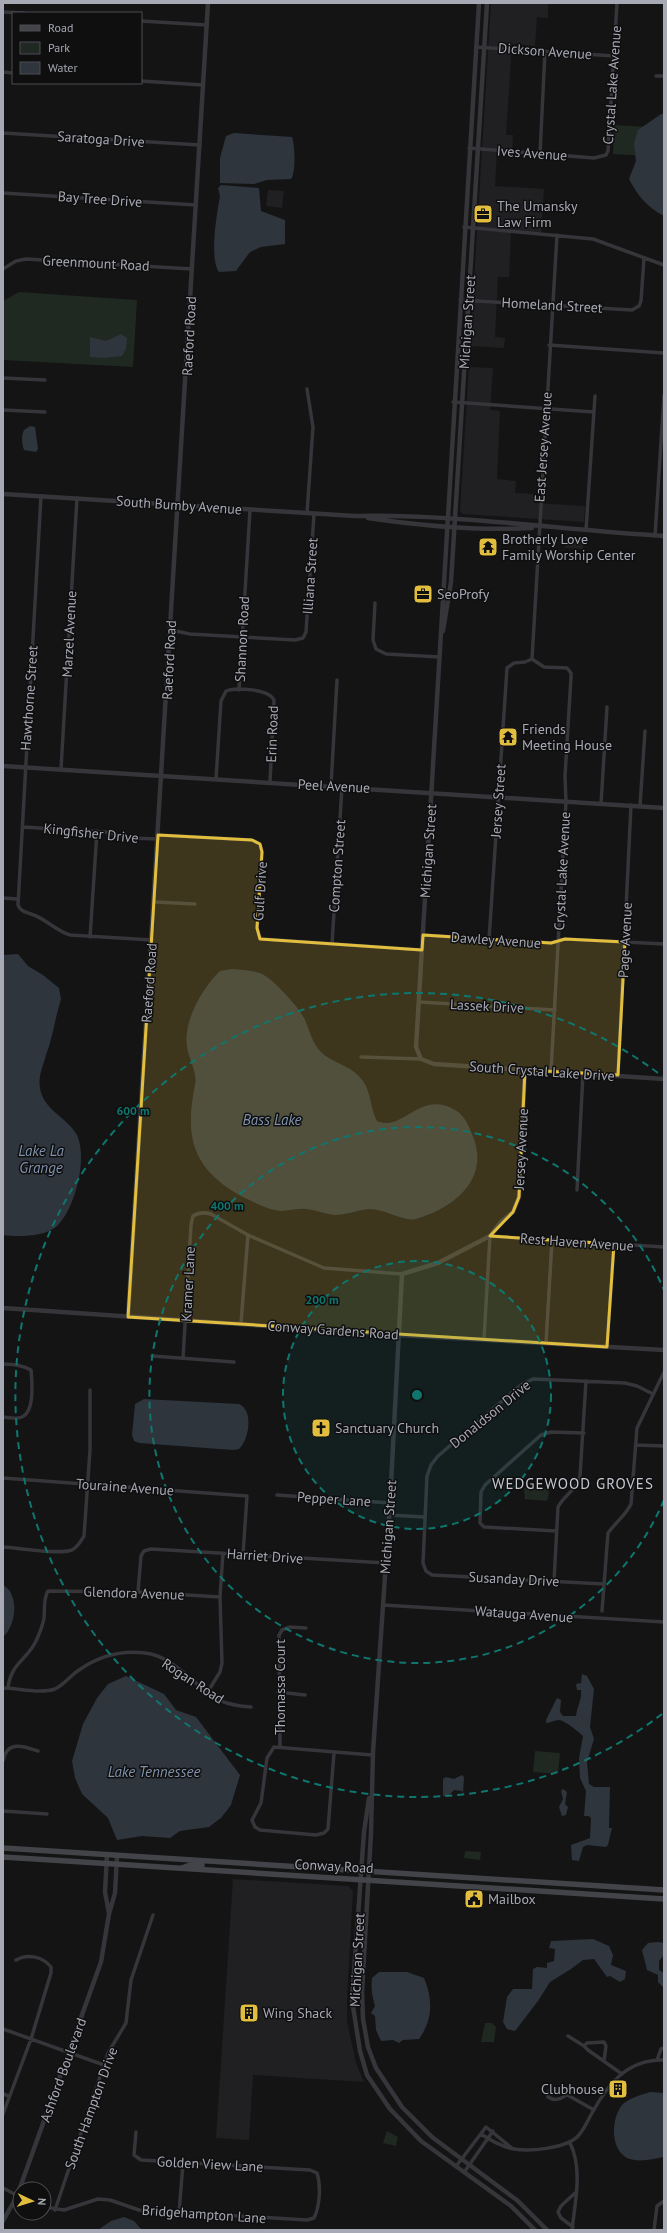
<svg xmlns="http://www.w3.org/2000/svg" width="667" height="2233" font-family="'PT Sans',sans-serif">
  <style>
    .built { fill: #202022 }
    .green { fill: #202822 }
    .water { fill: #2e353d }
    .lines { fill: none; stroke-linecap: round; stroke-linejoin: round }
    .minor { stroke: #35353a; stroke-width: 3.5 }
    .tertiary { stroke: #35353a; stroke-width: 4.5 }
    .secondary { stroke: #43444a; stroke-width: 5.5 }
    .marked { fill: #e2be3f; fill-opacity: 0.2; stroke: #e2be3f; stroke-width: 3; stroke-linejoin: round }
    .ring { fill: none; stroke: #0f766e; stroke-width: 2; stroke-dasharray: 7 5 }
    .labels { text-anchor: middle; dominant-baseline: central; stroke-width: 3; stroke-linejoin: round; paint-order: stroke }
    .street-label { font-size: 14px; fill: #a7a9b4; stroke: #0f0f10 }
    .poi-label { font-size: 14px; fill: #a7a9b4; stroke: #0f0f10; text-anchor: start }
    .water-label { font-size: 15px; font-style: italic; fill: #8093ad; stroke: #0f0f10 }
    .neighbourhood-label { font-size: 15px; letter-spacing: 1px; fill: #c7c9d1; stroke: #0f0f10 }
    .centre { fill: #0f766e; stroke: #0f0f10; stroke-width: 2 }
    .ring-label { font-size: 12px; text-anchor: middle; font-weight: bold; fill: #0f766e; stroke: #0f0f10; stroke-width: 3; stroke-linejoin: round; paint-order: stroke }
  </style>
  <rect width="100%" height="100%" fill="#141415"/>
  <path class="built" d="M491,3H548V18L537,17L535,46L512,44L506,135H513L512,152L497,151L495,186L544,189L541,234L511,232L509,277H498L495,337L505,338L504,348L470,346Z
    M268,190L284,191L282,208L266,206Z
    M469,367L493,368L490,410L500,411L497,479L516,481L515,493L535,494L534,503L585,506L584,522L463,514L460,511Z
    M566,539L584,540L583,549L565,548Z
    M233,1879L348,1886L353,1891L347,1997V2021L356,2063L364,2082L253,2075L249,2140L216,2138Z"/>
  <path class="green" d="M614,125L664,128L648,156L613,154Z
    M19,292L137,300L133,367L3,360V301Z
    M526,1487L547,1489L549,1491L548,1499L546,1501L525,1499L524,1489Z
    M535,1751L560,1753L558,1774L533,1772Z
    M465,1851L481,1852L480,1860L464,1858Z
    M485,2023H492L496,2027L494,2042H481Z
    M387,2131L398,2137L396,2146L383,2143Z"/>
  <path class="water" d="M661,114H664V216C648,208 637,195 629,179L636,161L634,143L638,130Z
    M234,133L292,137C295,144 296,174 291,179L267,180L254,184L220,183V158L226,136Z
    M221,185L259,188L261,211L285,220V244L261,247L250,252L236,271L219,272C209,258 217,213 220,196L218,188Z
    M121,334L127,338L126,349L122,356L103,358L90,357V337L106,341Z
    M30,426L35,427L38,449L36,452L24,450C22,444 21,437 24,430Z
    M18,954L28,966L43,975L59,988L61,999C55,1018 53,1037 46,1055C43,1067 38,1075 40,1088C43,1110 67,1117 77,1135C88,1158 75,1210 56,1227C43,1237 19,1237 3,1235V955Z
    M232,969C241,970 253,970 262,974C273,979 300,1008 305,1020C310,1031 312,1043 321,1052C333,1064 352,1065 363,1081C371,1092 370,1108 377,1121C402,1133 420,1089 455,1110C464,1115 468,1124 472,1134C491,1178 456,1207 416,1219C404,1222 385,1209 370,1209C358,1210 346,1215 334,1215C325,1214 316,1210 307,1209C299,1208 289,1211 281,1211C267,1210 254,1202 243,1197C193,1170 184,1138 195,1085C198,1073 188,1058 187,1046C183,1021 203,987 220,971Z
    M144,1399L239,1404C254,1410 249,1440 239,1449L233,1450L139,1443L134,1441L132,1435L135,1404Z
    M3,1585C20,1594 16,1626 3,1637Z
    M582,1674L587,1676L594,1689L590,1727L594,1739L587,1762L589,1784L594,1787H610L609,1828H612L608,1845L606,1847L587,1845L583,1847L579,1861L572,1860L571,1845L590,1838L591,1818L589,1816H584L586,1791L580,1778L579,1758L583,1736C579,1732 564,1720 559,1720C554,1720 551,1723 546,1723V1720L557,1698L561,1700L560,1712L563,1716H576C577,1706 582,1701 581,1690H577L576,1684L581,1683Z
    M126,1676L164,1694L176,1710L196,1717L240,1775L231,1805L221,1818L209,1827L180,1831L170,1838L142,1836L117,1840L108,1818L82,1794L75,1778L72,1761L83,1724L97,1698L108,1684Z
    M462,1775L464,1777L463,1794L462,1791L454,1790L448,1796H443V1779L446,1777L454,1779Z
    M563,1789L567,1792L565,1804L568,1807L566,1815L562,1816L559,1807L563,1799L561,1791Z
    M593,1939L609,1946L613,1955L611,1965L626,1971L625,1979L620,1982L610,1976L607,1977L594,1959L583,1960L571,1969L550,1982L538,2001L515,2031L507,2029L503,2022L507,1997L513,1989H532L533,1969L537,1967L547,1968V1963L554,1961L555,1949L549,1948L551,1941Z
    M658,1942L664,1943V1955L659,1961V1970L664,1973V1988L658,1982V1975L647,1970L642,1950L648,1943Z
    M379,1972H407L424,1978C433,1999 433,2020 419,2039L403,2040L399,2043L393,2040L381,2041L376,2030L375,2016L371,2013L375,2006C372,1995 371,1989 372,1978Z
    M650,2092L664,2093V2157C653,2159 638,2163 627,2158C610,2149 611,2119 622,2105C629,2098 641,2095 650,2092Z
    M124,2217L134,2221L142,2230H98L111,2221Z"/>
  <g class="lines">
    <path class="minor" d="M3,12L24,13
      M141,21L207,25
      M476,47L614,56
      M3,72L13,73
      M656,76H664
      M141,81L203,85
      M3,133L200,145
      M469,148L594,158L606,155L608,151L617,3
      M540,154L545,51
      M3,193L196,205
      M464,227L593,239L664,265
      M3,269L16,261L26,259L192,269
      M460,300L632,310L639,306L641,301L644,258
      M549,345L664,353
      M3,378L45,380
      M307,389L313,427L307,513
      M453,402L594,412
      M3,410L45,412
      M41,496L18,905C20,911 25,912 31,914C45,918 56,931 70,935L152,940
      M586,530L595,396
      M655,536L664,395
      M375,603L373,640L376,649L386,654L440,657
      M171,630L190,634L295,640L303,638L306,632L314,514
      M532,659L544,667L567,668L571,673V677L565,776L566,802L551,1071
      M532,659L557,235
      M239,690L250,510
      M61,769L77,498
      M216,779L221,701L226,691C236,687 269,689 274,700L270,782
      M331,786L337,680
      M601,804L607,707
      M640,806L645,731
      M23,827L106,832L130,838L158,839
      M158,835L252,840L260,844L262,852L257,928L260,938L263,939L422,950
      M3,898L18,899
      M155,902L195,904
      M423,935L551,943L565,939L664,944
      M90,937L97,831
      M489,940L507,668L514,663L525,662L532,659
      M332,944L342,787
      M419,1002L555,1010
      M361,1057L421,1059
      M618,1075L631,805
      M577,1190L583,1073
      M241,1323L248,1235
      M484,1339L490,1236L664,1247
      M546,1343L552,1240
      M607,1347L614,1244
      M152,1356L234,1362
      M183,1358L191,1225L193,1216C199,1212 204,1212 211,1214L248,1235L324,1268L402,1274
      M3,1364C14,1364 22,1365 31,1370C32,1382 35,1411 22,1417C17,1419 9,1418 3,1417
      M636,1445L664,1446
      M3,1478L247,1496L243,1554
      M277,1495L390,1503
      M389,1515L424,1517
      M556,1531L484,1527L480,1523L481,1492L485,1485L541,1435L551,1432L584,1433
      M3,1547C19,1548 59,1555 72,1550C78,1547 81,1541 84,1536L90,1450V1390
      M554,1581L558,1507C564,1495 577,1490 580,1476L586,1381
      M604,1584L432,1575L426,1571L423,1563L427,1476L431,1465L438,1456L521,1385L533,1379L625,1383L637,1386L653,1394
      M138,1592L141,1556L144,1551L151,1549L386,1563
      M383,1605L664,1622
      M602,1611L608,1533C615,1523 626,1515 631,1504L637,1428L664,1372
      M3,1688C18,1688 41,1694 55,1689C64,1685 71,1675 79,1670C99,1656 121,1650 145,1653C175,1656 194,1687 219,1700C229,1705 240,1706 251,1707
      M8,1688C11,1662 28,1660 37,1639C40,1632 43,1625 44,1618C45,1609 43,1599 48,1591L138,1592L220,1597
      M278,1692L305,1695
      M207,1693L220,1672L222,1663L220,1597L223,1553
      M280,1746L279,1635L282,1630L290,1627L306,1628
      M334,1753L328,1829L324,1833L316,1835L260,1830L255,1827L252,1820L261,1803L267,1758L274,1747L372,1755
      M3,1761C7,1740 23,1746 38,1751
      M3,1811L47,1814
      M3,2029L104,2065
      M568,2036L584,2046
      M657,2060L661,2049L664,2048
      M604,2061L606,2046L604,2042L587,2043L584,2046L588,2050L622,2074
      M3,2094L9,2096
      M566,2095C560,2100 554,2101 548,2097L547,2094L551,2089L555,2088L594,2110
      M3,2114L31,2039L51,1973V1967C43,1957 28,1953 16,1960
      M481,2134C490,2140 502,2147 514,2149C530,2152 567,2148 578,2136C584,2130 588,2120 592,2113C608,2084 627,2059 664,2060
      M570,2143C583,2169 575,2202 572,2230
      M457,2165L486,2127L513,2149
      M465,2171L493,2131
      M3,2188L20,2197
      M44,2207L64,2210L98,2199L110,2200L139,2210L307,2220L314,2218C320,2206 321,2185 317,2173L310,2170L141,2160L134,2155L136,2132
      M55,2210L108,2053L126,2023L131,1980L153,1915
      M179,2213L183,2163
      M573,2227L561,2218L558,2212L561,2206L575,2193
      M654,2230L657,2206L664,2201"/>
    <path class="tertiary" d="M479,3L416,1047L421,1059L434,1064L664,1079
      M3,494L355,516C459,514 561,530 664,536
      M368,518C422,526 477,531 532,528
      M443,631L451,582L487,3
      M3,766L664,808
      M525,1070L519,1197L513,1212L501,1222L490,1236L438,1263L402,1274L390,1503L373,1752L371,1833L362,1992L363,2019L368,2047L376,2068L402,2107L432,2137L518,2201L547,2230
      M3,1308L398,1335L664,1350
      M128,1317L208,3
      M369,1798L364,1832L352,2000L360,2051L367,2075L390,2109L421,2141L511,2206L535,2230
      M107,1855L105,1892L109,1913
      M3,2221L17,2196L101,1962L109,1914L115,1893L117,1856"/>
    <path class="secondary" d="M3,1848L664,1890
      M3,1857L664,1899
      M182,1868L190,1865H202"/>
  </g>
  <path class="marked" d="M158,835L252,840L260,844L262,852L257,928L260,939L422,950L423,935L551,943L565,939L625,942L618,1075L525,1070L519,1197L513,1212L490,1236L614,1244L607,1347L128,1317Z"/>
  <circle cx="417" cy="1395" r="134" fill="#0f766e" fill-opacity=".12"/>
  <g class="ring">
    <circle cx="417" cy="1395" r="134"/>
    <path d="M664 1500A268 268 0 1 1 664 1290"/>
    <path d="M662 1714A402 402 0 1 1 662 1076"/>
  </g>
  <defs>
    <symbol id="office-square" viewBox="-11 -11 22 22"><rect x="-9" y="-9" width="18" height="18" rx="4" fill="#e2be3f" stroke="#0f0f10"/><path d="M-6-3h4V-5.5h4V-3h4V5H-6ZM-1-4.5V-3h2v-1.5ZM-6 0V1H6V0Z" fill="#111"/></symbol>
    <symbol id="temple-square" viewBox="-11 -11 22 22"><rect x="-9" y="-9" width="18" height="18" rx="4" fill="#e2be3f" stroke="#0f0f10"/><path d="M0-6L5-2H3V0L6.5 2.5H4V6H1.5V3h-3V6H-4V2.5H-6.5L-3 0V-2H-5Z" fill="#111"/></symbol>
    <symbol id="church-square" viewBox="-11 -11 22 22"><rect x="-9" y="-9" width="18" height="18" rx="4" fill="#e2be3f" stroke="#0f0f10"/><path d="M-1.2-6h2.4v3.5h3.3v2.4h-3.3V6h-2.4V-.1h-3.3v-2.4h3.3Z" fill="#111"/></symbol>
    <symbol id="civic-square" viewBox="-11 -11 22 22"><rect x="-9" y="-9" width="18" height="18" rx="4" fill="#e2be3f" stroke="#0f0f10"/><path d="M-.6-6.5H3V-4.5H.6V-3L4-1V1h2V6H-6V1h2V-1L-.6-3ZM-1.2 2.5V6h2.4V2.5Z" fill="#111"/></symbol>
    <symbol id="building-square" viewBox="-11 -11 22 22"><rect x="-9" y="-9" width="18" height="18" rx="4" fill="#e2be3f" stroke="#0f0f10"/><path d="M-4-6H4V6H1V3H-1V6H-4ZM-2.5-4.3h1.7v1.8h-1.7ZM.8-4.3h1.7v1.8H.8ZM-2.5-1h1.7V.8h-1.7ZM.8-1h1.7V.8H.8Z" fill="#111"/></symbol>
  </defs>
  <g fill-rule="evenodd">
    <use href="#office-square" x="472" y="203" width="22" height="22"/>
    <use href="#temple-square" x="477" y="536" width="22" height="22"/>
    <use href="#office-square" x="412" y="583" width="22" height="22"/>
    <use href="#temple-square" x="497" y="726" width="22" height="22"/>
    <use href="#church-square" x="310" y="1417" width="22" height="22"/>
    <use href="#civic-square" x="463" y="1888" width="22" height="22"/>
    <use href="#building-square" x="238" y="2002" width="22" height="22"/>
    <use href="#building-square" x="607" y="2078" width="22" height="22"/>
  </g>
  <g class="labels">
    <g class="street-label">
      <text transform="translate(545 51) rotate(4)">Dickson Avenue</text>
      <text transform="translate(612 85) rotate(-86)">Crystal Lake Avenue</text>
      <text transform="translate(101 139) rotate(4)">Saratoga Drive</text>
      <text transform="translate(532 153) rotate(4)">Ives Avenue</text>
      <text transform="translate(100 199) rotate(4)">Bay Tree Drive</text>
      <text transform="translate(96 263) rotate(3)">Greenmount Road</text>
      <text transform="translate(552 305) rotate(3)">Homeland Street</text>
      <text transform="translate(467 322) rotate(-86)">Michigan Street</text>
      <text transform="translate(189 336) rotate(-87)">Raeford Road</text>
      <text transform="translate(543 447) rotate(-86)">East Jersey Avenue</text>
      <text transform="translate(179 505) rotate(4)">South Bumby Avenue</text>
      <text transform="translate(310 576) rotate(-86)">Illiana Street</text>
      <text transform="translate(69 634) rotate(-87)">Marzel Avenue</text>
      <text transform="translate(242 639) rotate(-87)">Shannon Road</text>
      <text transform="translate(169 660) rotate(-87)">Raeford Road</text>
      <text transform="translate(29 698) rotate(-86)">Hawthorne Street</text>
      <text transform="translate(272 734) rotate(-88)">Erin Road</text>
      <text transform="translate(334 786) rotate(3)">Peel Avenue</text>
      <text transform="translate(498 801) rotate(-86)">Jersey Street</text>
      <text transform="translate(91 833) rotate(6)">Kingfisher Drive</text>
      <text transform="translate(428 851) rotate(-86)">Michigan Street</text>
      <text transform="translate(337 866) rotate(-86)">Compton Street</text>
      <text transform="translate(562 871) rotate(-87)">Crystal Lake Avenue</text>
      <text transform="translate(260 891) rotate(-86)">Gulf Drive</text>
      <text transform="translate(496 940) rotate(4)">Dawley Avenue</text>
      <text transform="translate(625 940) rotate(-87)">Page Avenue</text>
      <text transform="translate(149 983) rotate(-86)">Raeford Road</text>
      <text transform="translate(487 1006) rotate(3)">Lassek Drive</text>
      <text transform="translate(542 1071) rotate(4)">South Crystal Lake Drive</text>
      <text transform="translate(521 1149) rotate(-87)">Jersey Avenue</text>
      <text transform="translate(577 1242) rotate(4)">Rest Haven Avenue</text>
      <text transform="translate(188 1284) rotate(-87)">Kramer Lane</text>
      <text transform="translate(333 1330) rotate(4)">Conway Gardens Road</text>
      <text transform="translate(490 1414) rotate(-39)">Donaldson Drive</text>
      <text transform="translate(125 1487) rotate(4)">Touraine Avenue</text>
      <text transform="translate(334 1499) rotate(4)">Pepper Lane</text>
      <text transform="translate(388 1527) rotate(-86)">Michigan Street</text>
      <text transform="translate(265 1556) rotate(4)">Harriet Drive</text>
      <text transform="translate(514 1579) rotate(3)">Susanday Drive</text>
      <text transform="translate(134 1593) rotate(2)">Glendora Avenue</text>
      <text transform="translate(524 1614) rotate(4)">Watauga Avenue</text>
      <text transform="translate(193 1681) rotate(33)">Rogan Road</text>
      <text transform="translate(280 1687) rotate(-90)">Thomassa Court</text>
      <text transform="translate(334 1866) rotate(3)">Conway Road</text>
      <text transform="translate(357 1960) rotate(-87)">Michigan Street</text>
      <text transform="translate(63 2070) rotate(-70)">Ashford Boulevard</text>
      <text transform="translate(91 2108) rotate(-70)">South Hampton Drive</text>
      <text transform="translate(210 2164) rotate(3)">Golden View Lane</text>
      <text transform="translate(204 2214) rotate(4)">Bridgehampton Lane</text>
    </g>
    <g class="poi-label">
      <text x="497" y="206">The Umansky<tspan x="497" dy="16">Law Firm</tspan></text>
      <text x="502" y="539">Brotherly Love<tspan x="502" dy="16">Family Worship Center</tspan></text>
      <text x="437" y="594">SeoProfy</text>
      <text x="522" y="729">Friends<tspan x="522" dy="16">Meeting House</tspan></text>
      <text x="335" y="1428">Sanctuary Church</text>
      <text x="488" y="1899">Mailbox</text>
      <text x="263" y="2013">Wing Shack</text>
      <text x="604" y="2089" text-anchor="end">Clubhouse</text>
    </g>
    <g class="water-label">
      <text x="272" y="1119">Bass Lake</text>
      <text x="41" y="1150">Lake La<tspan x="41" dy="17">Grange</tspan></text>
      <text x="154" y="1771">Lake Tennessee</text>
    </g>
    <g class="neighbourhood-label">
      <text x="573" y="1483">WEDGEWOOD GROVES</text>
    </g>
  </g>
  <circle cx="417" cy="1395" r="6" class="centre"/>
  <g class="ring-label">
    <text x="133" y="1115">600 m</text>
    <text x="227" y="1210">400 m</text>
    <text x="322" y="1304">200 m</text>
  </g>
  <rect width="667" height="2233" fill="none" stroke="#a7a9b4" stroke-width="8"/>
  <rect x="12" y="12" width="130" height="72" fill="#0f0f10" stroke="#4c4d52"/>
  <rect x="20" y="25" width="20" height="6" fill="#43444a" stroke="#4c4d52"/>
  <text x="48" y="32" font-size="12" fill="#a7a9b4">Road</text>
  <rect x="20" y="42" width="20" height="12" fill="#202822" stroke="#4c4d52"/>
  <text x="48" y="52" font-size="12" fill="#a7a9b4">Park</text>
  <rect x="20" y="62" width="20" height="12" fill="#2e353d" stroke="#4c4d52"/>
  <text x="48" y="72" font-size="12" fill="#a7a9b4">Water</text>
  <g transform="translate(32 2201) rotate(94)"><circle r="19" fill="#0f0f10" stroke="#4c4d52"/>
  <path d="M0-3L7 15L0 10L-7 15Z" fill="#e2be3f"/>
  <text y="-6" font-size="11" font-weight="bold" text-anchor="middle" fill="#a7a9b4">N</text>
  </g>
</svg>
